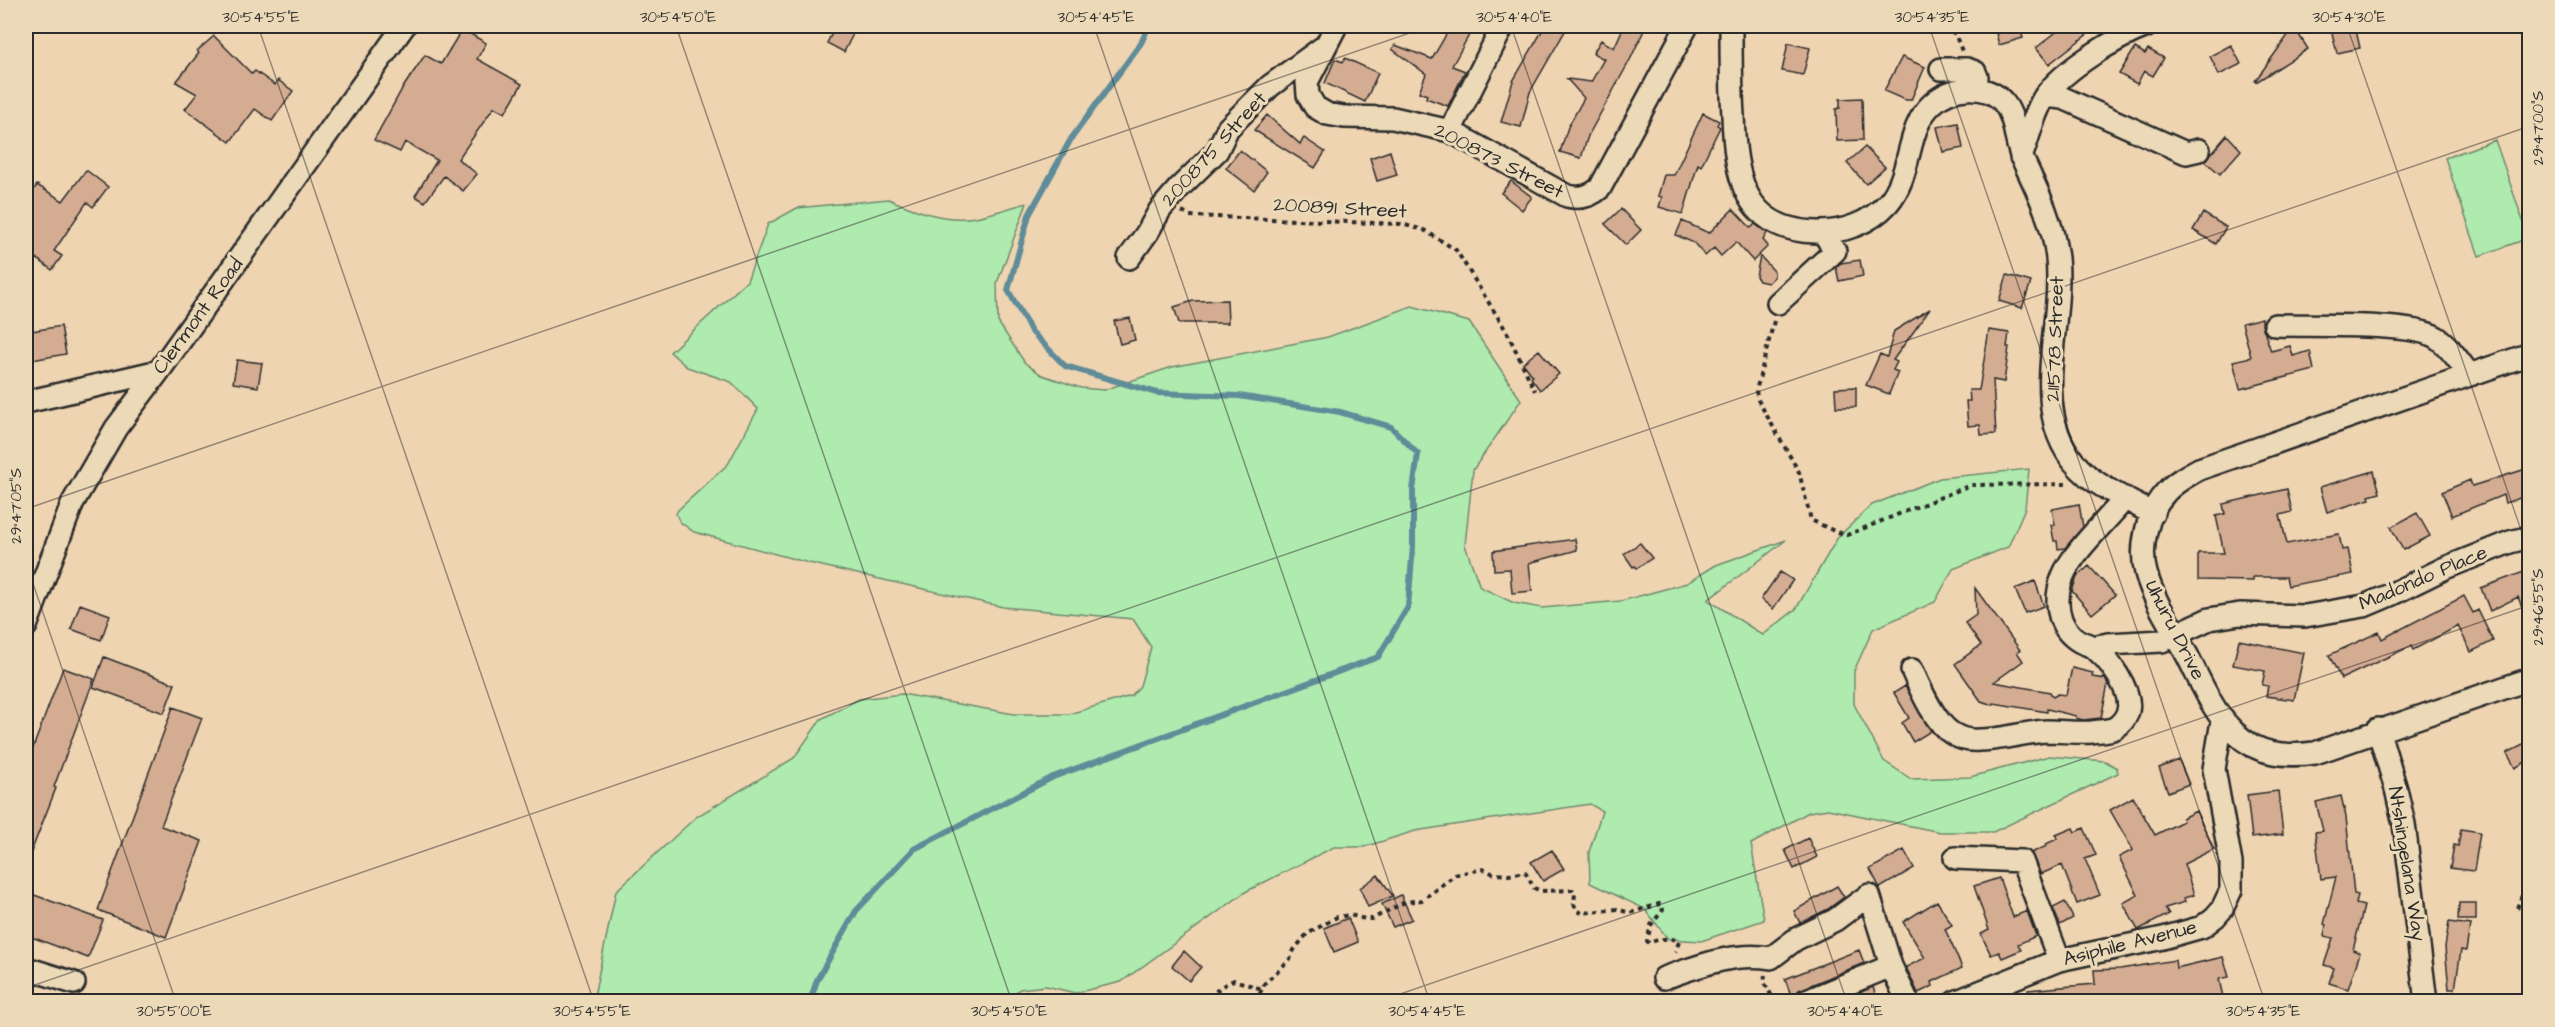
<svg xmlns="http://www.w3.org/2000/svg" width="2555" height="1027" font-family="'Architects Daughter',sans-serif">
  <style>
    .green { fill: #afeaaf; stroke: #6d8a6d; stroke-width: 1.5 }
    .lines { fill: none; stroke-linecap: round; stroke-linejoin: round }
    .stream { stroke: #5e8c98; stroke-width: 6 }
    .building { fill: #d4ac92; stroke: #2b2b2b; stroke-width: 1.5 }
    .minor-casing { stroke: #2b2b2b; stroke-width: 26 }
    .path { stroke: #2b2b2b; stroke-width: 4; stroke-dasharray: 4.5 4.5; stroke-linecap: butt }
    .minor { stroke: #ebd9b7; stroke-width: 21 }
    .ticks { fill: none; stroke: #2b2b2b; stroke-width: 1.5; stroke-opacity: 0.45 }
    .labels { text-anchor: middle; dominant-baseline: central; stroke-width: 6; stroke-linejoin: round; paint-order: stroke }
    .street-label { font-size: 20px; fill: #2b2b2b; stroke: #ebd9b7 }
    .neatline { fill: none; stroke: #2b2b2b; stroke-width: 2 }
    .ticks-label { font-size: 15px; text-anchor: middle; fill: #2b2b2b }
  </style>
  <rect width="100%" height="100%" fill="#efd4b2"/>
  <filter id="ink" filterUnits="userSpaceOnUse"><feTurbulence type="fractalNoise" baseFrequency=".0167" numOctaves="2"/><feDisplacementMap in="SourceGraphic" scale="12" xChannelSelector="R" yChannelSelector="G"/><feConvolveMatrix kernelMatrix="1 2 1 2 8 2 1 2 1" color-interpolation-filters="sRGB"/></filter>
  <g filter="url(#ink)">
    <path class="green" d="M2495,140L2529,238L2479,256L2445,158Z
      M888,199C912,209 939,220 966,218C986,217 1007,208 1027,203L997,283L998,322L1025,363L1042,375L1081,388L1104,390L1172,367L1328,337L1412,306L1469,322L1521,400L1473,470L1465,545L1480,587L1514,603L1542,608L1621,601L1687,583L1716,565L1786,540L1708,600L1763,635L1796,609L1838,537L1872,505L1940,478L2029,469L2025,508L2008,547L1953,569L1935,602L1873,629L1854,671V704L1884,761L1911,779L1970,777L2049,756L2105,761L2117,768L2118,773L1993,832H1940L1828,809L1809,812L1751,844L1764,920L1701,941L1668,939L1645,909L1590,883L1589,852L1602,811L1590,804L1415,831L1364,847H1334L1247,891L1121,982L1075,993L1046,986L1020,989L1003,1002L593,1001L616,891L696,817L794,758L821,719L859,699L902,694L1014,714H1069L1131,696L1140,686L1151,647L1133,619L1003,607L809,563L694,532L680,522L676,514L678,510L728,464L758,409L731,382L687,367L670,352L747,281L768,224L797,208Z"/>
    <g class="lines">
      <path class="stream" d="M810,1002L817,980L856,911L914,849L1053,777L1378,657L1408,607L1413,546V490L1418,454L1391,427L1340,412L1239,396L1157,393L1065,366L1031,331L1008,290L1029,215L1071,139L1141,43L1149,26"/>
    </g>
    <path class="building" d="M836,26H857L844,52L827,43Z
      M1451,26H1474L1452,66L1465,71L1448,106L1426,98L1427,95L1419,92L1426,74L1392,49L1395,45L1432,59Z
      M1545,26H1554L1565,31L1530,92L1521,127L1501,122L1513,81Z
      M1624,26H1646L1630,60L1588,136L1581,158L1560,152L1568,127L1584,98L1567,79L1591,82L1604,59L1593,53L1601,40L1614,48Z
      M2006,26H2019L2023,38L1999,45L1995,29Z
      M2064,26H2098L2049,64L2036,48Z
      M2346,26H2355L2360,48L2337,53L2331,29Z
      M2294,27L2308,49L2256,82L2255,81Z
      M462,29L486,43L477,59L522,84L505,113L494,107L458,159L477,174L463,191L444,176L425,202L415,196L437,160L405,142L400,152L374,140L402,89L425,55L441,64Z
      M214,36L252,74L255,71L275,85L278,80L293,91L272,121L255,109L230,142L185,109L197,94L176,82L199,53L197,51Z
      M1788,43L1810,48L1803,75L1782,71Z
      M2231,45L2241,64L2219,75L2210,56Z
      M2135,48L2145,54L2148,49L2164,58L2153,76L2144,71L2137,84L2119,74Z
      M1902,57L1925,67L1911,100H1905L1884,91Z
      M1345,58L1378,73L1365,102L1325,83L1335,59L1343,62Z
      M1862,98L1863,140L1837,141L1836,109L1840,108V99Z
      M1703,113L1719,121L1717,125L1720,127L1701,166L1698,164L1683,214L1659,207L1662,197L1658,196L1664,175H1674Z
      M1267,115L1300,144L1304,138L1325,152L1315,168L1254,130Z
      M1958,123L1963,148L1943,152L1937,127Z
      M2227,135L2241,150L2220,174L2205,161Z
      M1865,147L1885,167L1866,184L1847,163Z
      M1240,150L1267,172L1254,190L1226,168Z
      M1390,151L1397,175L1377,181L1370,158Z
      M86,170L108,187L93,207L87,202L54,251L62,256L52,270L36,258L26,272V190L31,194L37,185L63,201Z
      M1511,181L1532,197L1522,210L1501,193Z
      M1621,209L1641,230L1626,245L1605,224Z
      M1733,209L1751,228L1755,224L1767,233L1763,240L1768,246L1753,261L1736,242L1721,256L1714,248L1705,256L1694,243L1676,235L1682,221L1709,233Z
      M2203,213L2226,227L2216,244L2193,230Z
      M1760,256L1774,271V277L1768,283L1759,281L1756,276Z
      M1860,260L1863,276L1839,281L1836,267L1841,263Z
      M2007,275L2031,282L2022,308L1999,301Z
      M1227,300L1228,323H1179L1174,307L1193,301Z
      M1930,309L1893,360L1897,362L1893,370L1898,372L1889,394L1866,385L1880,354L1887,357L1894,331Z
      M1130,318L1135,340L1120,344L1114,321Z
      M2262,318V325L2271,351L2290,346L2293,356L2310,351L2314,370L2240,389L2233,361L2251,357L2242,323Z
      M61,326L66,354L26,361V332Z
      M1989,330L2009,333L2007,347H2009L2004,382L1993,380L1996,434L1981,435L1980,425L1968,426L1966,401H1970L1969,390H1979Z
      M1539,350L1559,374L1540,390L1531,378L1533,376L1523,363Z
      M237,360L262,363L258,387L233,383Z
      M1856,387V407H1836L1835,388Z
      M2526,469L2529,479V495L2505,503L2503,495L2452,516L2442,492L2470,480L2472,486Z
      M2374,471L2380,493L2369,496L2370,499L2327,512L2320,487Z
      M2287,489L2292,512L2280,515L2287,544L2339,534L2342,550L2348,549L2353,574L2288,586L2286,577H2253V581L2198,580V553H2224L2216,516L2225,514L2223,504Z
      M2079,504L2083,527L2065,548L2058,549L2057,541H2054L2051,525H2055L2052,509Z
      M2417,513L2430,536L2403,550L2391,527Z
      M1575,539L1577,550L1529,563L1532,591L1512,593L1510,569L1494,570L1493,551Z
      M1640,543L1652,558L1637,568L1635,566L1633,567L1624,554Z
      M2089,566L2115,595L2092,614L2072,591L2077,577Z
      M2529,570V624L2518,597L2490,611L2481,588Z
      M1780,572L1793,580L1773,609L1761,599Z
      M2035,581L2044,606L2025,613L2015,589Z
      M1975,588L2020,650L2017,652L2023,661L1994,682L2050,692L2053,697L2058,694L2066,695L2072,668L2093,673L2092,677L2105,679L2108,684L2101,718L2083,720L2076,718V716L2047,709V712L1994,703L1993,705L1981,701L1955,664L1981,645L1965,623L1976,615Z
      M2464,596L2473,613L2478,610L2493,641L2471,652L2458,626L2413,650L2411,646L2341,679L2329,655L2379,632L2382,639Z
      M80,604L110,615L101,640L71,629Z
      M2239,640L2304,653L2294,700L2266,696L2268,686L2262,685L2265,671L2233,665Z
      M104,657L175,684L164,713L93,687Z
      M63,668L94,679L54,787L56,788L26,865V777L31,762L28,761Z
      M1905,686L1931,731L1913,742L1902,723L1909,718L1894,693Z
      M173,707L202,718L161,826L202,841L166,937L98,910Z
      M2529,742V760L2515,768L2507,753Z
      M2179,760L2189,784L2168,792L2159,768Z
      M2278,791L2283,834L2252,838L2247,795Z
      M2341,796L2346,817L2354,894L2358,895L2356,904L2364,906L2353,950L2360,953L2348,989L2329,983L2334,968L2324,965L2333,938L2324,936L2326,925L2324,924L2336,877L2321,879L2315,832L2323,831L2316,802Z
      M2133,797L2155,835L2183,821L2182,818L2196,811L2214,849L2184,864L2194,895L2184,898L2185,902L2165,908L2169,914L2138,930L2123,903L2138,895L2119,857L2133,850L2110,810Z
      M2073,828L2075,832L2084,828L2096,855L2085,859L2100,895L2077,904L2062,865L2041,874L2031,853L2047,846L2046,844L2057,839L2056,835Z
      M2461,829L2480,832L2474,871L2450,868L2454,845L2458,846Z
      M1808,838L1817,857L1794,869L1785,850Z
      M1552,850L1564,869L1543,881L1531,862Z
      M1904,850L1914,868L1880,888L1870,869Z
      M1378,875L1393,896L1368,907L1360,888Z
      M1999,878L2013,917L2027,911L2036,936L2018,944L2021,950L2002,958L1999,952L1991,955L1981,934L1989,930L1974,886Z
      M1837,886L1844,897L1828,909L1800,923L1794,911Z
      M26,892L103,920L88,958L26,935Z
      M1401,895L1412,919L1393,927L1382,904Z
      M1937,901L1952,925L1945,929L1962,968L1932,982L1933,986L1918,993L1906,967L1925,958L1903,922Z
      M2065,902L2073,918L2060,925L2053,908Z
      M2459,903H2476V920H2458Z
      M1348,918L1358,942L1334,952L1324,928Z
      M2449,922L2470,925L2466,951L2461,950L2455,989H2449L2445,947Z
      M1859,950L1864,963L1799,990L1792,998L1785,979Z
      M1184,951L1201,967L1189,981L1172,966Z
      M2223,957L2229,977L2219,979L2224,1002H2028V990L2095,984L2094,970L2120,969L2175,960L2176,968Z
      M1873,987L1878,1002H1851L1849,997Z"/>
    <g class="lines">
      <defs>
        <path id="minor" d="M1336,26L1307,82L1308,95L1315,107L1327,114L1344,117L1393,118L1450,131L1567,196C1580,199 1590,197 1600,188L1687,26
          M1731,26C1731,55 1731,85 1733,115C1735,175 1743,230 1816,232C1843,233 1870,223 1888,203C1913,174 1905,129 1932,104C1951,86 1987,82 2004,103C2017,120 2014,142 2023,160C2038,192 2053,222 2057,258C2065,332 2019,430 2096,482C2114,494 2134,503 2153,514
          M1941,69H1967L1975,72L1977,77L1974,89
          M2045,96L2063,98L2186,153L2199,150
          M1450,131L1503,26
          M2021,157C2029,138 2033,114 2045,96C2064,69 2117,37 2147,26
          M1129,258L1147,233L1160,210L1179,188L1217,151L1228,128L1270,86L1322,48
          M1778,303L1835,251L1823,232
          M2275,325C2310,326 2410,322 2436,337C2449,345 2460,363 2470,375
          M2530,354L2199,469C2188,475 2175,482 2166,492C2147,512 2139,548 2146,573C2154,602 2173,629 2187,655C2204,688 2218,727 2253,746C2272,756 2293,756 2315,753L2530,679
          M26,402L159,371
          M26,626L73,502L116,428L159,371L404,26
          M2092,647L2108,644L2162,641L2209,619L2240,614L2305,616L2364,606L2390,595L2445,568L2510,542L2530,537
          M1912,670C1920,688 1935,724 1953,734C1961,739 1970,741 1979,740C2002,740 2024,732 2047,731C2062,731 2077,733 2092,732C2099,731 2108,731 2115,728C2121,724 2126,718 2128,711C2133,691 2107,656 2091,646C2087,644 2082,643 2079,641C2056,627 2054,599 2063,576C2073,551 2108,520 2125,498
          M2378,729L2396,789L2404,824L2426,1002
          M1955,858L2022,861L2059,960
          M26,968L74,983
          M1664,978C1699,966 1733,952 1771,958L1796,939L1835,920L1869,895L1891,966L1908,1002
          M1804,1002L1891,966
          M1955,1002L2059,960L2163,938L2202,927L2215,917L2222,909L2231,890V863L2214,769L2222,721"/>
      </defs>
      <use href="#minor" class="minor-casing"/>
      <path class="path" d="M1944,26L1955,34L1962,51
        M1182,212L1190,216L1401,224L1424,230L1456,250L1507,332L1535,391
        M1774,321L1756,391L1758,400L1799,472L1811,520L1832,530L1847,535L1971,485L2070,484
        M2517,908L2530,875
        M1765,975L1764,982L1775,1002
        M1201,1002L1227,983L1234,980L1262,989
        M1256,1002L1264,984L1290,959L1294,950L1307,934L1337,917L1350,915L1365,919H1372L1405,902L1422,900L1455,875L1463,873L1483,869L1494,874L1509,875L1525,872L1534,888L1541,891L1573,890L1575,893L1574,904L1576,910L1582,913L1617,909L1630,913L1659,904L1662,905L1663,910L1651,925L1647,941L1649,943C1659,939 1670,936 1679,942L1675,952"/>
      <use href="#minor" class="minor"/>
    </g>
  </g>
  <path class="ticks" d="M258,26L594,1002M676,26L1012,1002M1094,26L1430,1002M1511,26L1847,1002M1929,26L2265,1002M2347,26L2530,556M26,30L39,26M26,509L1430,26M26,563L176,1002M26,988L2530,126M1377,1002L2530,605"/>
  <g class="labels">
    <g class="street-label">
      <text transform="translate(1214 149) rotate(-48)">200875 Street</text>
      <text transform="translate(1499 161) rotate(27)">200873 Street</text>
      <text transform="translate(1340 208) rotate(3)">200891 Street</text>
      <text transform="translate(198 316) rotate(-54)">Clermont Road</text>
      <text transform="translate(2055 339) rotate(-88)">211578 Street</text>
      <text transform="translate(2423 578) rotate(-23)">Madondo Place</text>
      <text transform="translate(2175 630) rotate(63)">Uhuru Drive</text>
      <text transform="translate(2407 864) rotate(81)">Ntshingelana Way</text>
      <text transform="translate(2130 943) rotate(-14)">Asiphile Avenue</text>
    </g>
  </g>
  <rect width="2555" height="1027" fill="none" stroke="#ebd9b7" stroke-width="66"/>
  <rect x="33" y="33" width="2489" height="961" class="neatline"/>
  <g class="ticks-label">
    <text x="261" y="22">30°54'55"E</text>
    <text x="678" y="22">30°54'50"E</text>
    <text x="1096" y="22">30°54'45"E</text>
    <text x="1514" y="22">30°54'40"E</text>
    <text x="1932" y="22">30°54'35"E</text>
    <text x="2349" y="22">30°54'30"E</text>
    <text transform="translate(2538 128) rotate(-90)" y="5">29°47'00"S</text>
    <text transform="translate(16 506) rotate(-90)" y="5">29°47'05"S</text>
    <text transform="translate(2538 607) rotate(-90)" y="5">29°46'55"S</text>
    <text x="174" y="1016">30°55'00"E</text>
    <text x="592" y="1016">30°54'55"E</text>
    <text x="1009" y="1016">30°54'50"E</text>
    <text x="1427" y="1016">30°54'45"E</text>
    <text x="1845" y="1016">30°54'40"E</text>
    <text x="2263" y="1016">30°54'35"E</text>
  </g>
</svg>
